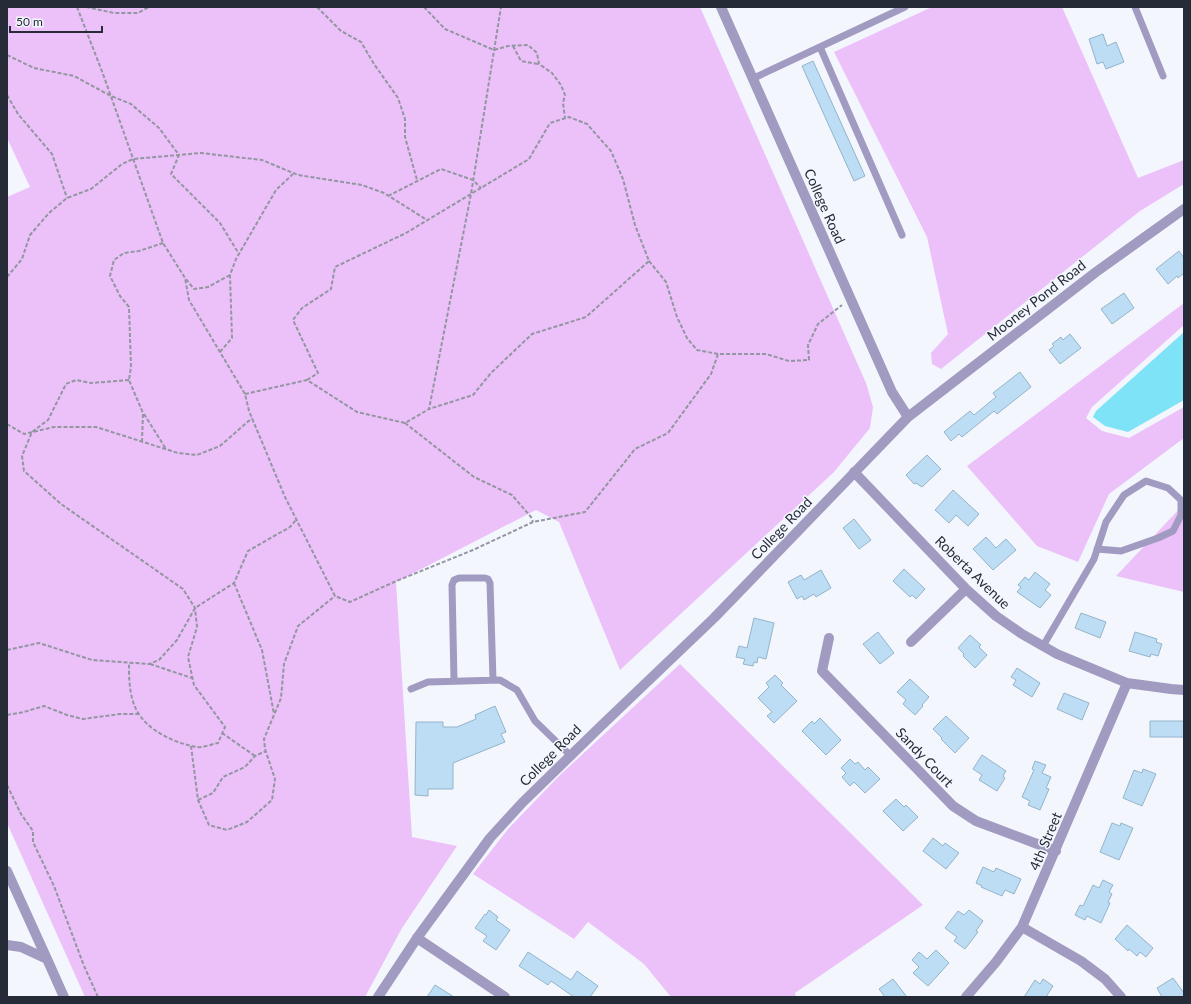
<svg xmlns="http://www.w3.org/2000/svg" width="1191" height="1004" font-family="Lato,sans-serif">
  <style>
    .green { fill: #ecc1f9 }
    .water { fill: #7fe3f7 }
    .building { fill: #bcddf4; stroke: #94b4ca }
    .lines { fill: none; stroke-linecap: round; stroke-linejoin: round }
    .path { stroke: #9296a0; stroke-width: 2; stroke-dasharray: 4 2; stroke-linecap: butt }
    .service { stroke: #a19bc1; stroke-width: 7 }
    .minor { stroke: #a19bc1; stroke-width: 10 }
    .tertiary { stroke: #a19bc1; stroke-width: 10 }
    .labels { text-anchor: middle; dominant-baseline: central; stroke-width: 3; stroke-linejoin: round; paint-order: stroke }
    .street-label { font-size: 14px; fill: #252b37; stroke: #f3f6fd }
  </style>
  <rect width="100%" height="100%" fill="#f3f6fd"/>
  <path class="green" d="M7,7H700L866,383L873,407L870,428L834,472L620,670L559,522L536,510L396,582L412,837L457,846L402,928L365,997H85L7,823V197L30,187L7,138Z
    M932,7H1062L1138,178L1184,160V184L1140,211L941,369L932,364L931,353L948,334L927,237L834,52Z
    M1184,303V325L1092,407L1086,418L1102,431L1129,438L1184,407V438L1109,494L1078,562L1037,546L967,466Z
    M1184,504V592L1116,576Z
    M680,664L923,905L795,993L796,997H671L644,964L588,922L574,939L473,874L508,829L560,775Z"/>
  <path class="water" d="M1184,332V400L1128,432L1105,426L1093,417L1096,411Z"/>
  <path class="building" d="M1103,34L1107,46L1116,42L1124,62L1106,69L1103,62L1097,64L1089,39Z
    M813,61L865,176L854,181L802,66Z
    M1179,251L1184,258V273L1178,278L1177,276L1168,284L1156,269Z
    M1124,293L1134,308L1112,324L1101,309Z
    M1070,334L1081,348L1060,364L1049,350L1054,346L1052,344L1061,337L1063,340Z
    M1020,372L1031,387L997,414L994,411L962,437L959,434L951,441L944,432L970,411L974,415L996,397L993,393Z
    M927,455L941,469L922,487L916,483L914,484L906,475Z
    M953,490L979,514L968,526L956,515L949,523L935,510Z
    M854,519L871,540L859,549L843,528Z
    M986,537L996,548L1006,539L1016,550L993,570L973,549Z
    M904,569L925,589L916,599L912,595L910,597L893,581Z
    M821,570L831,588L816,597L814,594L804,600L802,596L797,599L788,582L801,575L804,580Z
    M1035,572L1050,584L1045,590L1051,595L1040,608L1017,592L1021,587L1018,585L1025,577L1029,580Z
    M1081,613L1106,622L1100,638L1075,628Z
    M754,618L774,623L766,659L758,657L757,663L754,662L753,666L743,664L745,659L736,657L739,646L747,648Z
    M878,632L894,653L880,664L863,644Z
    M1135,632L1157,639L1156,642L1162,644L1158,656L1151,654L1150,657L1129,651Z
    M970,635L981,645L979,647L987,655L975,668L963,656L964,654L958,648Z
    M1017,668L1040,683L1032,697L1013,685L1016,680L1011,677Z
    M775,675L783,683L781,685L797,701L774,723L767,716L772,712L758,698L769,687L766,683Z
    M910,679L929,697L922,705L923,706L915,715L903,704L906,700L897,692Z
    M1064,693L1089,703L1082,720L1057,709Z
    M495,706L506,732L501,734L505,742L453,763V789H428V796L415,795L416,722H443V727H457L476,719L475,715Z
    M946,716L969,738L955,753L941,739L942,738L933,729Z
    M820,718L841,740L826,755L802,731L812,721L814,724Z
    M1150,721H1184V737H1150Z
    M982,755L1006,771L1003,776L1005,778L997,791L979,780L982,775L973,769Z
    M850,759L855,764L858,762L865,770L868,767L880,779L865,793L854,782L850,786L842,777L846,773L841,768Z
    M1035,761L1046,765L1042,773L1051,777L1046,788L1049,789L1040,810L1028,805L1030,801L1022,797L1034,770L1032,769Z
    M1143,769L1156,774L1142,806L1123,798L1134,770L1142,773Z
    M896,799L904,807L906,805L918,817L903,831L883,811Z
    M1112,823L1120,826L1121,823L1133,828L1119,860L1100,852Z
    M933,838L943,846L945,843L959,853L946,869L923,851Z
    M983,867L994,872L996,868L1021,879L1014,894L1005,890L1002,896L981,887L982,886L976,883Z
    M1103,880L1113,885L1109,892L1112,894L1108,902L1110,903L1101,923L1087,916L1085,920L1075,915L1080,905L1083,906L1093,885L1099,888Z
    M489,910L498,917L496,920L510,930L496,950L483,941L487,936L475,928L485,914L486,915Z
    M969,910L983,921L976,931L978,932L965,949L954,941L957,937L945,928L958,911L964,915Z
    M1127,925L1153,948L1146,957L1140,952L1137,956L1129,949L1128,951L1115,939Z
    M936,950L949,963L928,986L913,973L919,967L912,960L919,952L927,959Z
    M528,952L571,980L577,971L598,986L590,997H574L551,981L548,985L519,966Z
    M1173,978L1184,993V997H1162L1157,988Z
    M893,979L907,997H885L879,989Z
    M1043,979L1053,986L1046,997H1024L1035,980L1040,984Z
    M435,985L454,997H427Z"/>
  <g class="lines">
    <path class="path" d="M77,7L103,74L163,243L185,278L189,300L245,394L249,411L285,497L335,596L350,602L394,582L473,550L533,522L585,512L635,449L668,433L711,374L718,354
      M86,7L114,13H138L149,7
      M317,7L341,31L361,42L374,64L398,98L405,119V137L417,180
      M424,7L445,29L494,50L508,46L528,45L537,53L539,64L552,73L561,85L565,95L563,103L565,118
      M513,46L521,61L538,64
      M7,55L34,68L74,76L111,96L131,104L159,128L179,155L171,174L220,223L239,254
      M7,95L18,114L52,154L67,198
      M388,196L441,169L473,180L481,188
      M649,261L666,282L677,317L687,338L697,350L718,354H766L789,361L809,360L808,345L818,324L842,305
      M7,277L22,259L30,235L49,213L67,198L91,189L122,164L133,159L201,153L262,160L298,175L362,185L384,193L427,220
      M186,279L194,289L208,287L230,275
      M220,352L232,338L230,275L236,259L276,190L293,174
      M129,380L91,383L76,380L66,384L48,420L32,432L22,456L24,471L61,504L183,589L195,608L197,627L188,657L194,685L225,727L218,743C212,744 203,748 197,747C174,743 146,730 136,709C129,695 129,677 129,663
      M307,380L318,373L293,320L302,308L331,289L335,267L406,233L529,159L550,123L569,117L587,124L611,151L623,179L635,225L649,261L586,317L532,334L491,373L473,395L429,409
      M245,394L307,380L357,412L405,423L429,409L471,194L501,7
      M144,414L166,449
      M405,423L474,477L512,495L531,517L533,522
      M7,424L24,434L54,427H96L178,453L197,455L220,446L252,418
      M142,442L143,413L129,380L131,367L129,307L120,296L110,276L114,260L124,253L139,251L163,243
      M234,583L262,650L274,714
      M7,650L39,643L92,660L149,664L159,660L177,640L195,608L234,583L248,551L290,527L296,520
      M150,664L192,678
      M7,715L24,712L44,706L67,715L83,719L120,714H139
      M222,733L255,756
      M191,746L198,800L209,825L227,830L247,822L272,800L275,779L265,749L264,739L281,698L284,664L298,626L335,596
      M7,785L21,814L33,831V842L54,886L84,966L98,997
      M198,800L213,793L223,777L245,767L255,756L266,751"/>
    <path class="service" d="M1135,7L1163,76
      M820,47L902,235
      M754,78L905,7
      M1043,646L1094,559L1106,522L1124,495L1146,481L1168,488L1181,500V515L1173,531L1158,538L1121,551L1097,549
      M454,680L452,585L454,580L459,578H485L488,579L490,583L493,680
      M411,689L428,682L500,680L517,690L535,721L570,755"/>
    <path class="minor" d="M854,472L966,589L996,616L1022,634L1057,654L1127,683L1171,689L1184,690
      M829,638L822,671L953,806L976,821L1056,851
      M911,642L966,589
      M7,871L47,959
      M1022,927L1081,961L1105,979L1121,997
      M417,938L505,997
      M7,945L21,947L47,959L64,997
      M966,997L996,962L1022,927L1127,683"/>
    <path class="tertiary" d="M721,7L892,392L908,417
      M378,997L417,938L490,838L522,803L602,725L714,618L908,417L1096,272L1184,209"/>
  </g>
  <g class="labels">
    <g class="street-label">
      <text transform="translate(825 206) rotate(66)">College Road</text>
      <text transform="translate(1036 300) rotate(-38)">Mooney Pond Road</text>
      <text transform="translate(781 528) rotate(-46)">College Road</text>
      <text transform="translate(973 572) rotate(44)">Roberta Avenue</text>
      <text transform="translate(550 755) rotate(-45)">College Road</text>
      <text transform="translate(925 757) rotate(46)">Sandy Court</text>
      <text transform="translate(1045 841) rotate(-67)">4th Street</text>
    </g>
  </g>
  <rect width="1191" height="1004" fill="none" stroke="#252b37" stroke-width="16"/>
  <path d="M10 26v6h92v-6" fill="none" stroke="#252b37" stroke-width="2"/>
  <text x="16" y="26" font-size="12" fill="#252b37" stroke="#f3f6fd" stroke-width="3" paint-order="stroke">50 m</text>
</svg>
